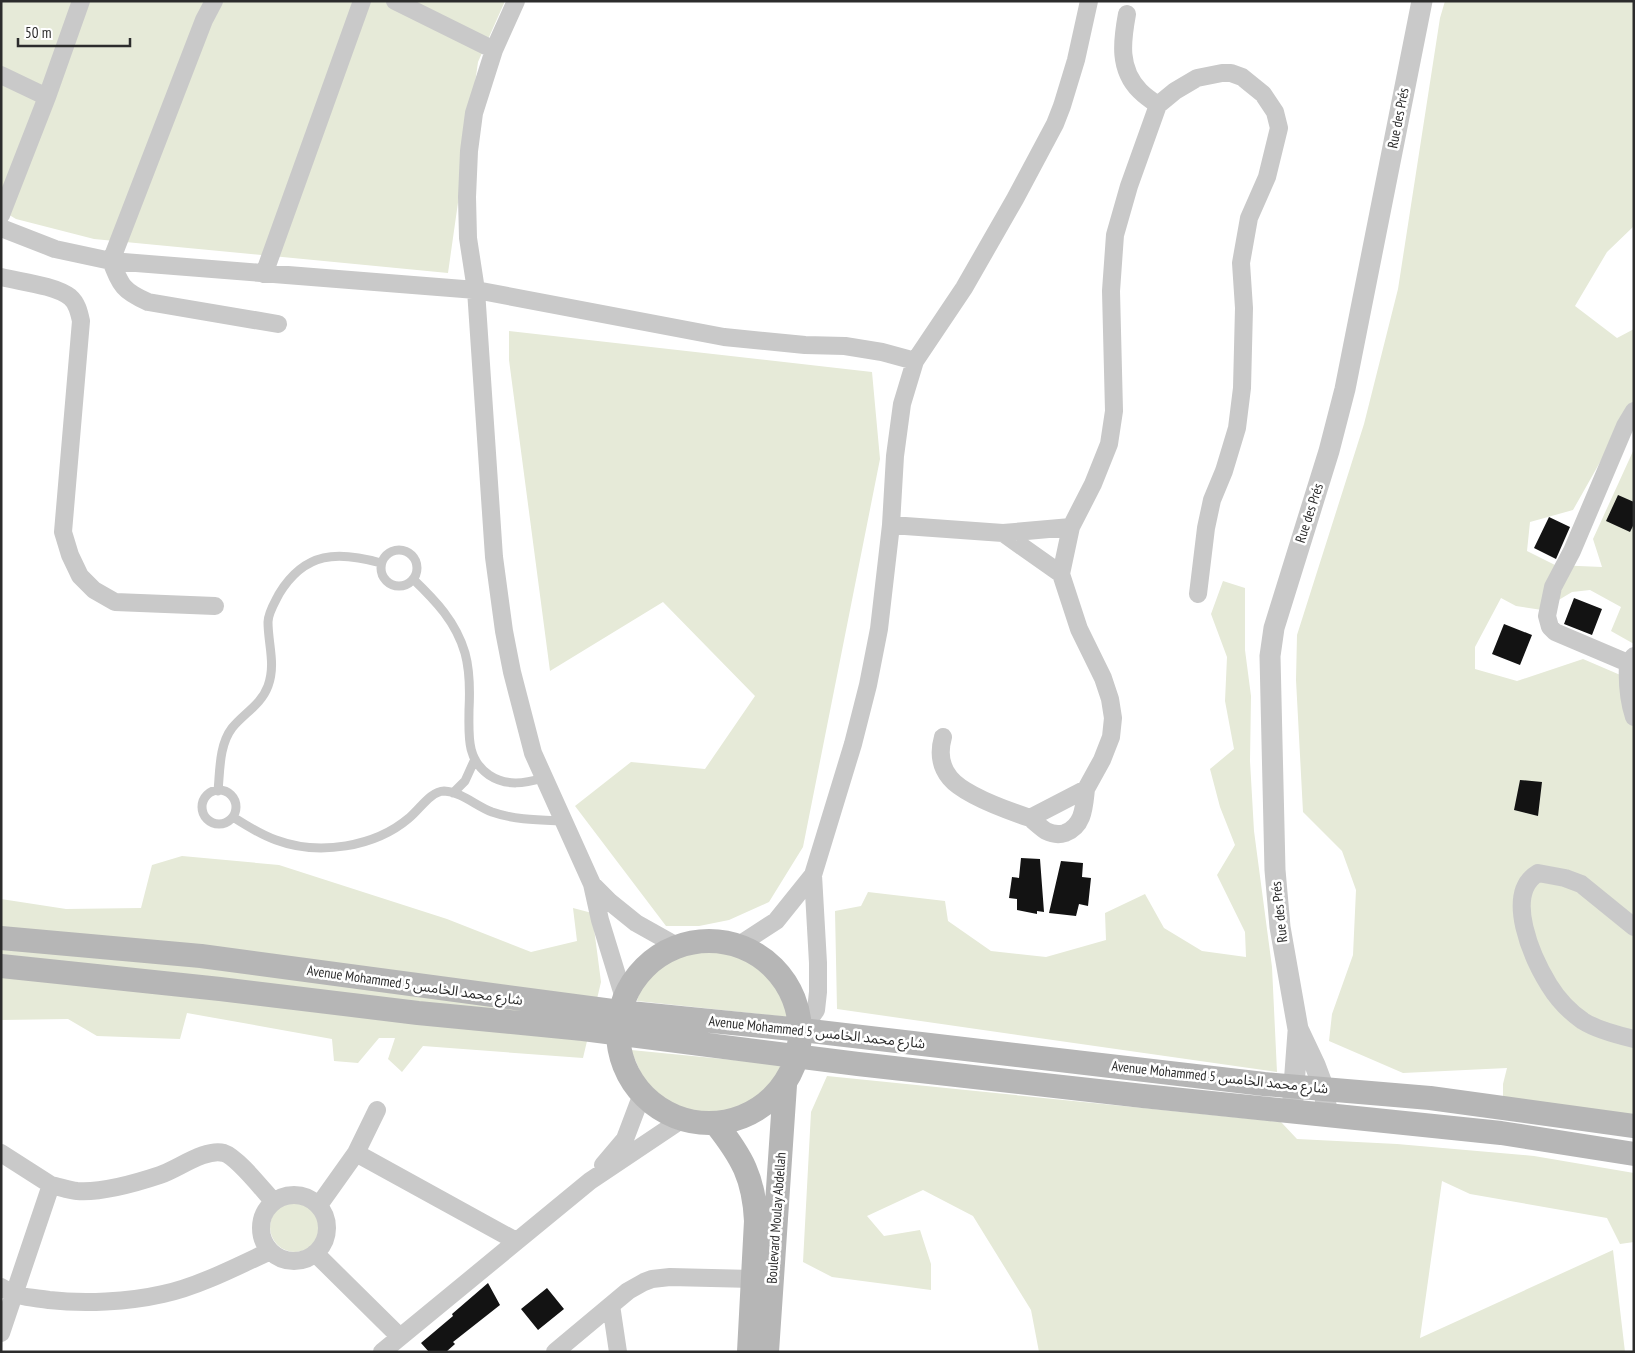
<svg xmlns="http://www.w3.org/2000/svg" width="1635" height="1353" font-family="'PT Sans Narrow','Noto Sans Arabic',sans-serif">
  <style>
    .green { fill: #e6ead8 }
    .building { fill: #131313 }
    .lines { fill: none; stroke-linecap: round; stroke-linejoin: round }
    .service { stroke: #c9c9c9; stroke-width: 9 }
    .minor { stroke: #c9c9c9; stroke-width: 18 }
    .tertiary { stroke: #c9c9c9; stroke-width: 21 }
    .secondary { stroke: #b6b6b6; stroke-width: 24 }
    .labels { text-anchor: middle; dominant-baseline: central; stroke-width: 5; stroke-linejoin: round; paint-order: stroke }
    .street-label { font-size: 14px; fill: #2c2c2c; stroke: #fff }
  </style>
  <rect width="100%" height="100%" fill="#fff"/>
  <path class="green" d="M1,1H505L478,62L448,273L94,239L16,219L1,210Z
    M1445,1H1634V226L1607,252L1575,306L1617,338L1634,329V402L1573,510L1530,522L1527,551L1555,565L1602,567L1593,539L1634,449V644L1611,631L1621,607L1590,590L1572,592L1542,610L1516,606L1501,598L1475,647V669L1517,681L1583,659L1625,677L1634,661V1116L1503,1100V1084L1507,1068L1403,1073L1329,1041L1332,1014L1353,955L1356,890L1342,851L1303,812L1296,680L1297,635L1364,424L1398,289L1440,18Z
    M509,331L872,372L880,459L803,847L769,902L729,920L699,926H666L575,806L631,762L705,769L755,696L663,602L550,671L509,360Z
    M1223,581L1245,588V650L1251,696L1250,761L1254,831L1272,967L1277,1072L837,1009L835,911L861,906L868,892L945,901L948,921L991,951L1046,957L1106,940L1105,913L1145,894L1164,928L1202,951L1246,957L1245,932L1217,875L1235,845L1220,807L1210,769L1234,749L1225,701L1227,657L1211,614Z
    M182,856L279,865L447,919L531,952L577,941L573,908L592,913L601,982L583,1058L423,1046L402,1072L388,1059L395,1038H379L358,1063L334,1061L332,1039L187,1013L180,1039L97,1036L68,1019L1,1020V899L66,909L141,908L152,865Z
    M715,950L744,957L768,974L785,999L787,1017L637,1001C642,980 666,959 687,953C696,951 706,951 715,950Z
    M631,1050L785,1065L772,1085L749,1104L721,1113L691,1111L664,1099L643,1078Z
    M827,1076L1281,1122L1297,1139L1397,1144L1534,1156L1634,1173V1242L1620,1244L1607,1218L1470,1194L1442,1181L1420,1338L1613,1250L1625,1352H1039L1031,1310L973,1216L923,1190L867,1216L884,1236L920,1230L931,1264V1290L832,1277L803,1262L811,1112Z
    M270 1227a25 25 0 1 1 50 0a25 25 0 1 1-50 0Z"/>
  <path class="building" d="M1618,495L1634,502V524L1630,532L1606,521Z
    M1549,517L1570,527L1556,559L1534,548Z
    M1574,598L1602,609L1592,635L1564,624Z
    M1504,624L1532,635L1520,665L1492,654Z
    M1520,780L1542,782L1538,816L1514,810Z
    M1021,858L1040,859L1044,912L1037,911V914L1017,910V899L1009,898L1012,877L1019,878Z
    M1061,861L1083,863L1082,877L1091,878L1088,906L1079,904L1076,916L1049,913Z
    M488,1283L500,1305L453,1342L455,1344L446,1352H429L421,1343L453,1316L452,1314Z
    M547,1288L564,1309L538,1330L521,1309Z"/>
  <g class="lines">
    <path class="service" d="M381 568a18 18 0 1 1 36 0a18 18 0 1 1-36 0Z
      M413,579C436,601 456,622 465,653C470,671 470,691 469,710C469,735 466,759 489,775C507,787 525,783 544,778
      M202 807a17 17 0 1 1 34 0a17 17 0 1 1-34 0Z
      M218,791C220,771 219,745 232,728C244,713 261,705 268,686C276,664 268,644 268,622C268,613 275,602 279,594C305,551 338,551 381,563
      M453,793L465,781L475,759
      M233,817C247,826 261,835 276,840C319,856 375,847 409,818C419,810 431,791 444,791C462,792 476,806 492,812C515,820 540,820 564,821"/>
    <path class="minor" d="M214,1L204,20L111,261C121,286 123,291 148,302L278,324
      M395,1L494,50
      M516,1L494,50L474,113L469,151L467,197L468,238L476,290L494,557L504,631L512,672L533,753L592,884L600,920L624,998
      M1127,14C1122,41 1118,69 1140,91C1145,96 1152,101 1158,105
      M1,75L47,97
      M1,215L47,97L81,1
      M1,228L55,249L111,261L476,290L724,337L805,345L845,346L882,352L915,361
      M264,274L362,1
      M1,277C21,282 54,285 70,297C77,303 79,312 81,321L63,532L70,555L80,576L94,590L115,602L215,606
      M891,525L1003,533L1061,574
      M1003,533L1071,527
      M1634,656L1628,663C1627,682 1628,699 1634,717
      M1628,663L1555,632L1550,627L1547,616L1553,587L1572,551L1625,426L1634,411
      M943,737C939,751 940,766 950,778C964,795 1009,811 1030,818L1086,789L1102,760L1111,737L1113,718L1110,699L1103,678L1079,629L1061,574L1071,527L1093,484L1109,444L1114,411L1111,291L1115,235L1129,186L1158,105L1175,91L1197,78L1222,73H1231L1242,77L1263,94L1275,112L1279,128L1267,177L1249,218L1241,263L1244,308L1242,388L1237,428L1224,471L1212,500L1206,528L1198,594
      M1030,818C1035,822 1040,827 1046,831C1052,834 1059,835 1065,833C1084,826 1084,806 1086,789
      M592,884L610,902L636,923L677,946
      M1634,927L1581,884L1565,878L1538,873C1503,894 1533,959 1549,985C1557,998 1570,1012 1583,1021C1597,1030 1617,1035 1634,1039
      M739,945L776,921L813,875
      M802,1030L816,1010L818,992V963L813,875L853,744L868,685L879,629L891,525L895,456L902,404L915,361L964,288L1015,199L1055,124L1062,106L1076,60L1089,1
      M1,1153L51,1185
      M356,1153L516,1241
      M603,1165L625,1139L642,1094
      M261 1228a33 33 0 1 1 66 0a33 33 0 1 1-66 0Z
      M319,1205L356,1153L377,1110
      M315,1253L400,1337
      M1,1287C18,1298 29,1297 49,1300C84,1304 128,1302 163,1294C197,1287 238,1266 270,1251
      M611,1305L618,1352
      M1,1333L51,1185C60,1187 69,1190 77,1191C103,1193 136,1183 160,1175C178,1169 205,1148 224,1153C237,1157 263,1190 273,1201
      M382,1352L590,1181L681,1120
      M555,1352L628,1291L644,1282L652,1279L670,1277L753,1279"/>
    <path class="tertiary" d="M1326,1105L1324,1089L1315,1065L1298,1029L1280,927L1275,870L1270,656L1274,628L1329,451L1345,389L1422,1
      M1292,1112L1298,1032"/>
    <path class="secondary" d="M1,938L201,956L620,1012L802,1030L1264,1084L1430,1098L1634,1126
      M618 1032a91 91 0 1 1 182 0a91 91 0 1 1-182 0Z
      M1,966L220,989L418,1013L583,1029L858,1064L1143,1096L1501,1133L1634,1154
      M716,1124C742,1157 754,1178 756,1221L749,1352
      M767,1352L785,1085"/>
  </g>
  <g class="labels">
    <g class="street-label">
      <text transform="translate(1398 118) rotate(-79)">Rue des Prés</text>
      <text transform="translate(1309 513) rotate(-72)">Rue des Prés</text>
      <text transform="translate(1279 912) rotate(-96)">Rue des Prés</text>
      <text transform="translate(415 985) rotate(8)">Avenue Mohammed 5 شارع محمد الخامس</text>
      <text transform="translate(817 1032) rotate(6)">Avenue Mohammed 5 شارع محمد الخامس</text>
      <text transform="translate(1220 1077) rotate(6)">Avenue Mohammed 5 شارع محمد الخامس</text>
      <text transform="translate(776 1218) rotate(-86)">Boulevard Moulay Abdellah</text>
    </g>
  </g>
  <rect width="1635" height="1353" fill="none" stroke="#2c2c2c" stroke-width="5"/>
  <path d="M18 38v8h112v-8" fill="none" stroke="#2c2c2c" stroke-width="2.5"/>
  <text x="25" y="38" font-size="15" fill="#2c2c2c" stroke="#ffffff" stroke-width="4" paint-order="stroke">50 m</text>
</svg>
